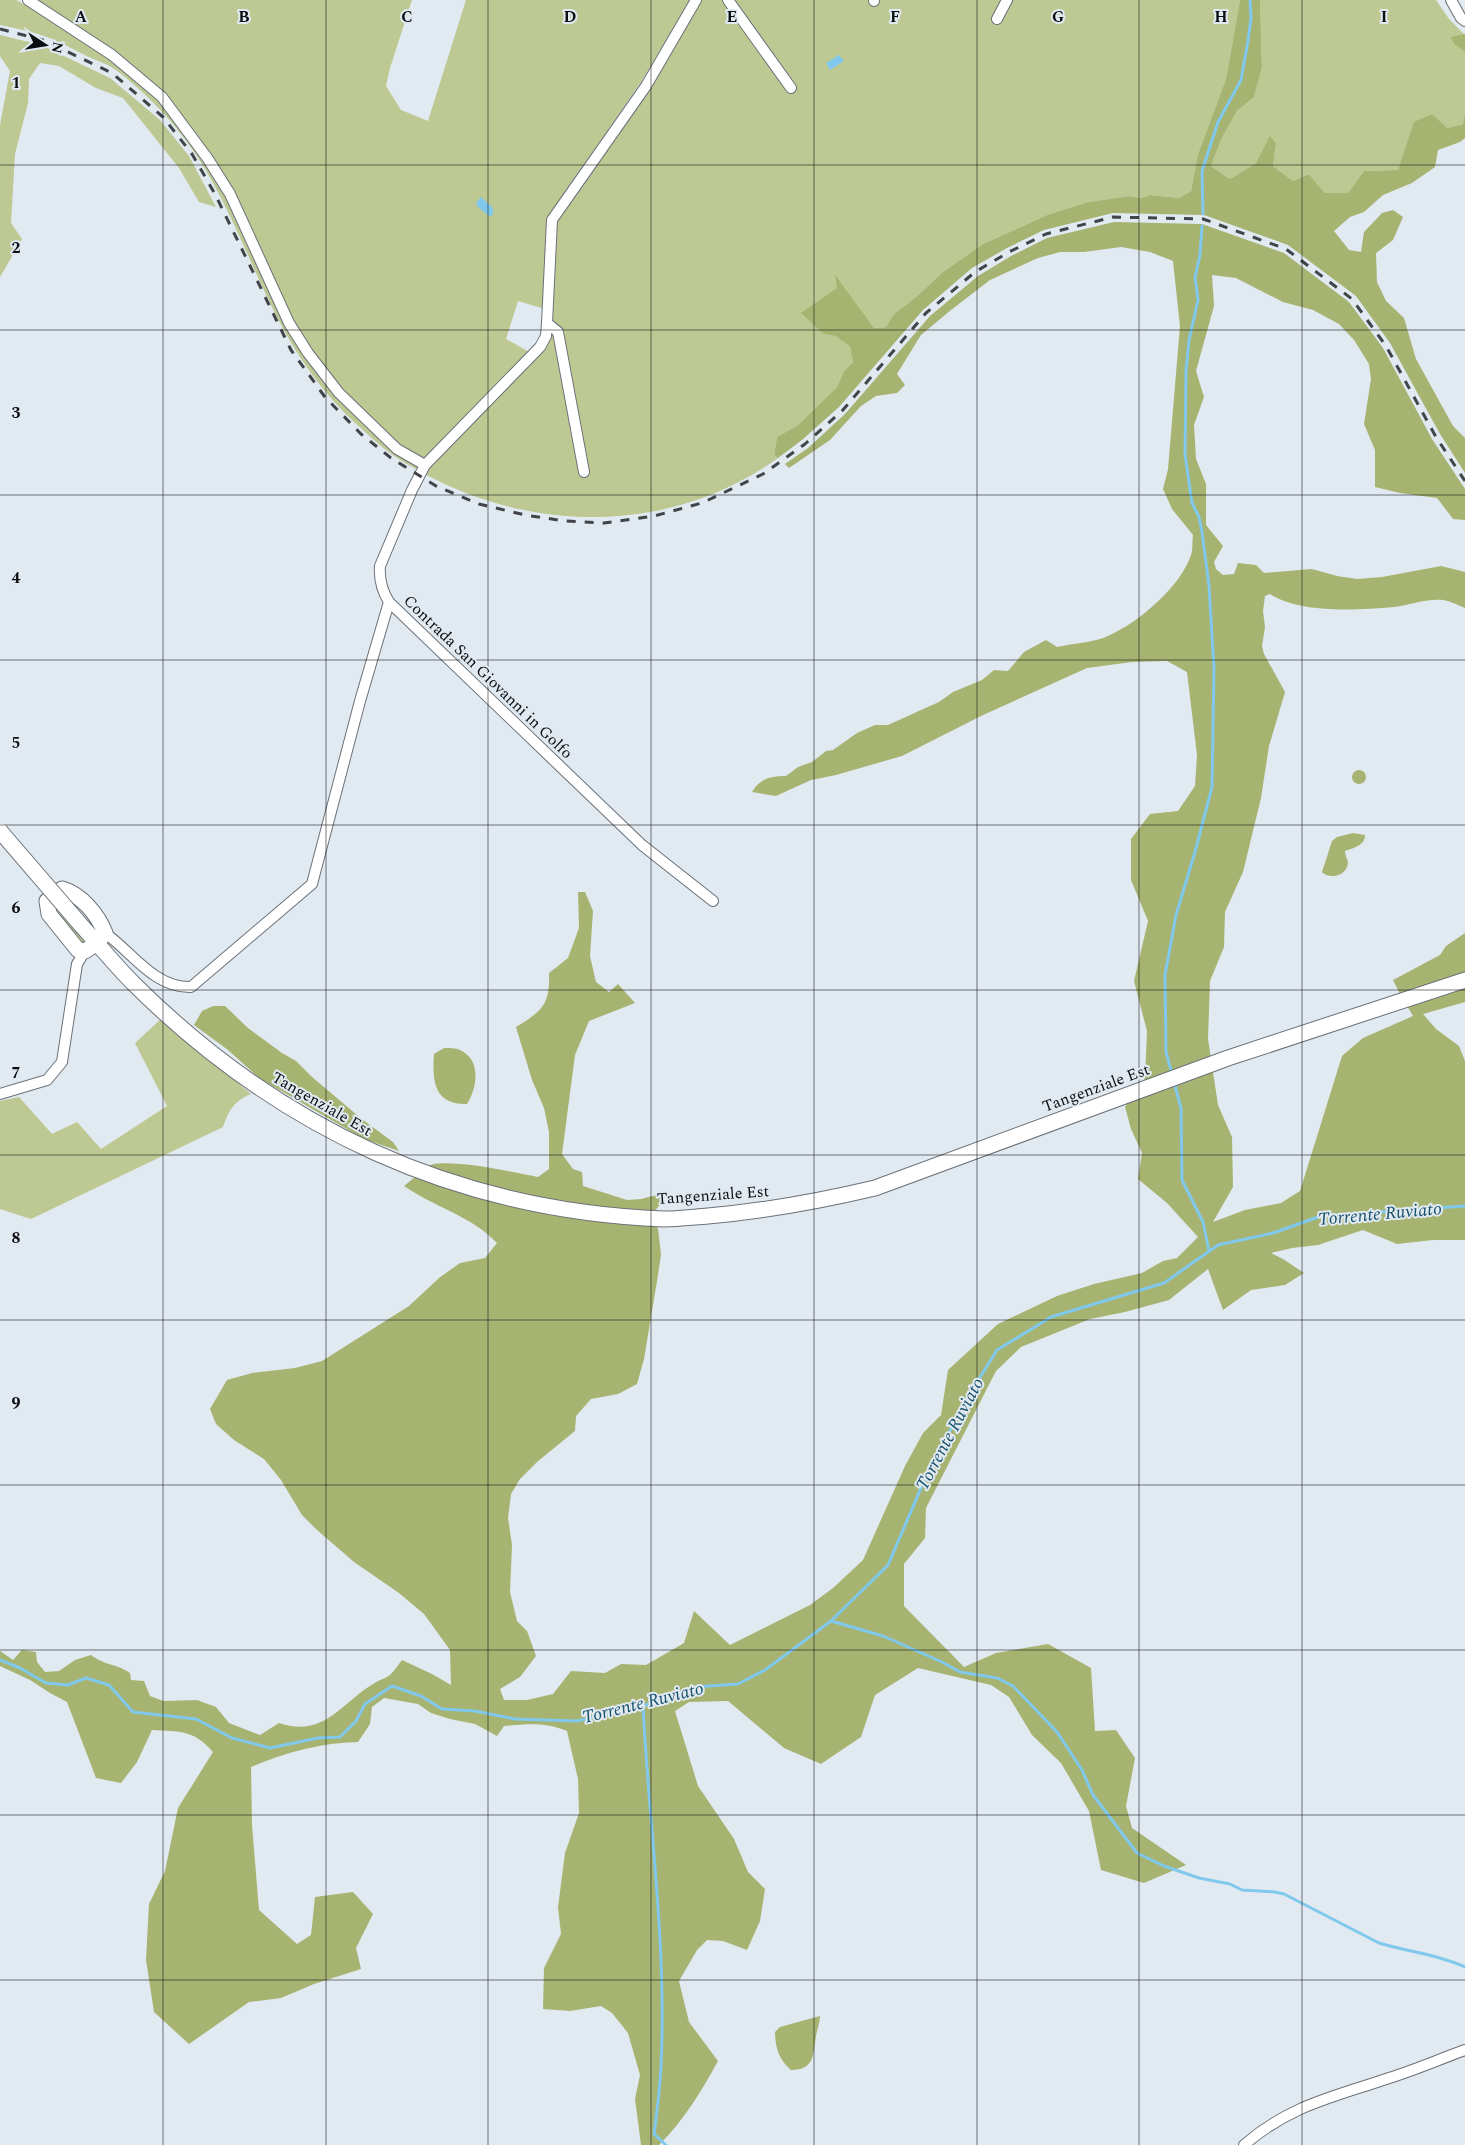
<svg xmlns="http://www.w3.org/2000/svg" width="1465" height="2145" font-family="Spectral,serif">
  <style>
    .green { fill: #bdc892 }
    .forest { fill: #a7b471 }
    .water { fill: #80c9ed }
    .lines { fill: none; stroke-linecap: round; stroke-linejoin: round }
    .stream { stroke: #80c9ed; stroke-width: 3 }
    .minor-casing { stroke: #6a7178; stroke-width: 12 }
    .primary-casing { stroke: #6a7178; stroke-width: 17 }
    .minor { stroke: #fff; stroke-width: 10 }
    .primary { stroke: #fff; stroke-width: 15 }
    .rail { stroke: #414448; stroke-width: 3; stroke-dasharray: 9 9; stroke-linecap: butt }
    .primary-bridge-casing { stroke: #6a7178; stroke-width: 17; stroke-linecap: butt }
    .primary-bridge { stroke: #fff; stroke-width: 15 }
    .grid { fill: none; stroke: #0b0d10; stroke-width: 1; stroke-opacity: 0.55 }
    .labels { text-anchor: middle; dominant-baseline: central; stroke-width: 4; stroke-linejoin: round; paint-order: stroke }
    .street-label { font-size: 16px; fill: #0b0d10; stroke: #e1e9f1 }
    .water-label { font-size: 18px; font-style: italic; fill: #16516a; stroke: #e1e9f1 }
    .grid-label { font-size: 16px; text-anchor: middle; font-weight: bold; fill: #0b0d10; stroke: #e1e9f1; stroke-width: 4; stroke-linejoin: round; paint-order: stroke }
  </style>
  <rect width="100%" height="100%" fill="#e1e9f1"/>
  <path class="green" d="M0,0H16L29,7L31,0H412L390,68L386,86L401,110L428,121L466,0H690L641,82L551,212L545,309L518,301L506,339L531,353L416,469C396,459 380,446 364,431C335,406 310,375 290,341C254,279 233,208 192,149C171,119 145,92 116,70C108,64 97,61 89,57C74,50 59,41 44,36C30,31 14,28 0,25Z
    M698,0H1240L1226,79L1198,154L1191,191L1179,198L1150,195L1141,198L1130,196L1088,202L1047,215L1012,231L983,244L943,272L916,297L893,315L886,327L874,328L856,305L837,287L824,334L835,336L851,346L853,362L844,371L837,387L798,425L777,437L774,455L778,458C672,534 535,534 423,473L544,346L554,221Z
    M1260,0H1436L1449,19L1464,34L1450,37L1454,44L1465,52V112L1463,124L1447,128L1403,157L1398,170L1364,171L1348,193H1325L1309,174L1293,181L1273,166L1276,144L1256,163L1230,179L1211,166L1221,140L1237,111L1254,97L1262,68Z
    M0,35L41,45L110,78L160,120L189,156L216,207L199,202L179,168L123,98L96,88L59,66L40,63L29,79L28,103L15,154L11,223L22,239L0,277V125L10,71L0,56Z
    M52,906L88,944H82L64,926Z
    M161,1019L251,1094C234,1101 229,1110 223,1127L31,1219L0,1209V1101L19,1097L52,1134L77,1122L101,1149L167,1106L135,1043Z"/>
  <path class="forest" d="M1240,0H1260L1262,68L1254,97L1237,111L1221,140L1211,166L1230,179L1256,163L1270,136L1276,144L1273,166L1293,181L1309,174L1325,193H1348L1364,171L1398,170L1414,122L1432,114L1447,128L1463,124L1465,112V138L1460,142L1438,150L1435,167L1412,183L1383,195L1364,212L1350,217L1334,231L1349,250L1361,252L1364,232L1382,213L1393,210L1403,217L1393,240L1376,253L1377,282L1386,301L1404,318L1416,359L1453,426L1465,438V473L1440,434L1390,343L1356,296L1288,245L1204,215L1113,213L1044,230L1007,248L972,268L923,310L839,407L802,440L778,458L774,455L777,437L798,425L837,387L844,371L853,362L850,346L835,336L824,334L801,313L837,288L835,275L874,328L886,327L893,315L916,297L943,272L983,244L1012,231L1047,215L1088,202L1130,196L1141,198L1150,195L1179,198L1191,191L1198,154L1226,79Z
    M1464,34H1465V52L1454,44L1450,37Z
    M1114,222L1202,224L1284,253L1349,302L1383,348L1432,439L1465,489V520L1453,519L1437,498L1400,493L1375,487V450L1364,424L1371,379L1369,364L1354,340L1339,324L1313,310L1283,302L1236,278L1212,275L1214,306L1196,371L1204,397L1194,425L1196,459L1206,484V525L1223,546L1214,562L1216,569L1223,575L1234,574L1238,563L1256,565L1264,573L1312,569L1337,576L1357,579L1382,577L1441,566L1465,572V608C1458,605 1450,601 1443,600C1428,598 1409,605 1394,607C1358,610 1301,614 1270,594L1265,596L1263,611L1265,627L1262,646L1264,654L1285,692L1269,746L1261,798L1243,872L1225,912L1224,947L1210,981L1208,1039L1218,1105L1232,1137L1233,1187L1213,1222L1245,1210L1281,1203L1300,1191L1342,1056L1363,1038L1413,1016L1407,1006L1465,987V1002L1423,1014L1436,1029L1459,1046L1465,1061V1240H1433L1397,1244L1363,1230L1318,1245L1292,1248L1271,1253L1283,1259L1304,1273L1285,1285L1251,1290L1223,1310L1208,1269L1169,1300L1125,1312L1090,1319L1021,1347L996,1371L926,1508L925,1538L904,1564V1606L964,1667L996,1653L1048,1644L1091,1668L1095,1731L1116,1730L1135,1758L1126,1806L1132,1828L1186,1865L1144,1883L1101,1870L1089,1811L1061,1763L1032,1735L1009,1697L991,1685L918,1668L875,1695L861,1737L821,1764L784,1748L728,1701L689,1702L675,1711L698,1786L734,1839L748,1872L765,1889L760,1921L747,1950L723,1941L707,1940L697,1950L679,1981L689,2022L718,2061C701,2092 684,2120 659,2145H641L635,2099L640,2075L628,2033L612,2013L601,2006L570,2011L543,2009L544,1968L561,1934L558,1907L565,1853L579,1813L578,1779L567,1731C545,1722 528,1724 504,1726L497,1736L475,1724L450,1719L431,1713L418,1704L384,1698L372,1707L370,1724L358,1742C320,1743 286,1752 251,1767L252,1825L259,1910L297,1944L311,1935L315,1897L353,1892L373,1914L356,1948L361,1969L314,1984L281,1998L249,2002L189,2044L154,2012L146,1960L149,1904L165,1871L178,1808L213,1752C193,1729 180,1732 152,1730L137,1762L121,1783L96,1778L67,1702L50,1693L30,1680L0,1666V1651L13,1660L22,1650L36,1652L37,1662L45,1672L59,1671L75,1660L91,1655C106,1666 115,1663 130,1673L131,1680L144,1681L150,1696L163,1701L197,1700L216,1707L229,1723L260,1735L279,1723C324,1738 340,1704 373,1684C378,1680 385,1679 390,1675C394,1671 398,1665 402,1660L432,1674L451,1685L450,1650L424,1614L399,1593L354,1562L317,1530L302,1515L281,1480L264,1459L234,1440L216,1424L210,1409L227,1380L252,1373L295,1368L322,1361L409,1306L439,1278L460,1263L485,1258L497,1243C472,1216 434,1207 404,1186L415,1177L473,1195L654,1225L658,1228L661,1255L657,1281L644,1359L637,1384L618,1394L591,1399L576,1416L575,1431L537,1462L520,1479L511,1494L508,1518L512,1545L510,1592L517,1621L527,1631L536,1656L520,1677L500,1689L504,1700H527L553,1694L571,1671L605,1673L621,1664L646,1665L684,1643L694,1611L730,1645L810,1605L833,1588L863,1560L905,1466L923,1433L941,1415L948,1370L998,1324L1057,1296L1094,1284L1142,1273L1163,1261L1177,1258L1198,1237L1167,1203L1138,1179L1142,1153L1131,1129L1125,1107L1145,1078L1147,1031L1134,981L1148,921L1131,880V839L1150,814L1178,811L1195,786L1197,755L1187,672L1167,661L1132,662L1087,668L983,715L902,756L836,775L811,780L776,796L752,792C760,778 772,776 786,776L798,767L812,762L826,751L833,750L857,733L875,725H888L921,710L939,702L953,692L982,680L994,670L1008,671L1024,652L1046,640L1057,647C1074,643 1094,643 1110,635C1139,622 1181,586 1191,555C1193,549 1192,542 1193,535L1172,509L1163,489L1168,469L1180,326L1173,261L1150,252L1121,247L1084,252H1060L1038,258L990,280L951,310L921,335L897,374L905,385L897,393L876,396L861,406L830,440L789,468L785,464L808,448L845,414L930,316L978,276L1011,256L1047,238Z
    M1352 777a7 7 0 1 1 14 0a7 7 0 1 1-14 0Z
    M1353,833L1365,835C1365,846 1353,848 1345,851C1345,855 1348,860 1348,863C1347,876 1329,880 1322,872L1332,841L1337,837Z
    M578,892H585L593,911L590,956L596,982L609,992L618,984L635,1003L589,1021L575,1055L562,1154L573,1169L582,1172L583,1186L627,1200L641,1199L664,1193L662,1202L654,1212L584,1205L529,1197L425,1168C438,1155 517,1173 538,1177L549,1169V1132L544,1108L532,1080L516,1027C542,1011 550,1006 549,973L568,958L579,928Z
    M1465,933V974L1401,996L1393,980L1440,955L1446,946Z
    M213,1006H225L248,1028L282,1053L296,1061L312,1077L363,1120L393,1142L399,1151L364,1139L259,1078L228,1050L194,1025L202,1011Z
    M444,1048C449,1048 456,1048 460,1050C482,1060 477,1088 467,1104C434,1105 432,1081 434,1054Z
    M820,2016C820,2023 817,2029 816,2036C813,2054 815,2070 791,2070C779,2060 775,2047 775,2032L780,2027Z"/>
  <path class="water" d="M839,55L844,61L830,70L826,63Z
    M481,197L493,208V215L489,216L478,207L476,203Z"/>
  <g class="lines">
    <path class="stream" d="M1203,214L1202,171L1218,122L1241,80L1248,41L1251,18L1250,0
      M1172,1074L1166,1052L1165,975L1176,915L1195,852L1212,787L1214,668L1209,586L1202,532L1199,517L1192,503L1185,454L1186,371L1189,340L1198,300L1195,277L1200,255L1202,226
      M1174,1082L1181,1108L1182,1180L1203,1222L1209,1251
      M831,1621L883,1636L942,1662L960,1672L997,1678L1013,1686L1057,1732L1082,1770L1093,1795L1137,1853L1164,1866L1199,1878L1230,1884L1242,1890L1275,1892L1284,1894L1379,1943C1408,1952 1437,1954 1465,1967
      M0,1660L20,1668L46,1683L68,1685L86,1678L109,1685L133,1712L196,1719L232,1738L270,1748L318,1738L340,1737L356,1721L365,1704L392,1686L421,1696L442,1709L475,1711L515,1719L577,1721L643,1706L694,1687L738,1684L765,1670L831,1621L888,1565L921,1488L964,1403L997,1350L1051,1317L1164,1283L1218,1245L1273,1233L1321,1216L1465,1206
      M643,1706C649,1826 667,1946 661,2066C660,2089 657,2111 654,2134L666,2145"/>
    <defs>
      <path id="minor" d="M28,0L112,55L162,97L208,159L230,194L289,323L308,353L339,393L397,449L425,465
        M696,0L646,86L552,220L547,323L546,336L540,347L425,465L412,490L380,566C379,579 382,591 389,602L642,845L713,901
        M728,0L791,88
        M874,0V1
        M1451,0L1461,18L1465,21
        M997,19L1007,0
        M547,323L558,332L584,472
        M105,933C132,952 154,988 191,987L312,884L360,701L389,602
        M0,1094L47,1080L62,1062L77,964L85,951
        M1244,2145C1290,2105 1334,2097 1389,2078C1415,2070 1440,2059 1465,2050"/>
      <path id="primary" d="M62,889C82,895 98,915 105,933L97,943L85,951L78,950L49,914L47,901Z
        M80,924C98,944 115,965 134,984C280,1129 457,1211 664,1219C678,1219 694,1217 708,1216C765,1211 820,1201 875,1188L1228,1058L1465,980"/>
    </defs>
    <use href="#minor" class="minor-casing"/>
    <use href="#primary" class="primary-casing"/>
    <use href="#minor" class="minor"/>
    <use href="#primary" class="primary"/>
    <path class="rail" d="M0,29L43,40L112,73L163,117L192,154L215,194L291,350L325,397L361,434L391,458L436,486L479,504L525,515L565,521L604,523L654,516L702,503L763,474L805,444L842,411L926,313L975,272L1009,252L1046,234L1113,217L1203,219L1286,249L1352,299L1386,346L1436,437L1465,481"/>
    <defs>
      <path id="primary-bridge" d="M0,831L80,924"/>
    </defs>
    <use href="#primary-bridge" class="primary-bridge-casing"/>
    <use href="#primary-bridge" class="primary-bridge"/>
  </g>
  <path class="grid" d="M163,0V2145M326,0V2145M488,0V2145M651,0V2145M814,0V2145M977,0V2145M1139,0V2145M1302,0V2145M0,165H1465M0,330H1465M0,495H1465M0,660H1465M0,825H1465M0,990H1465M0,1155H1465M0,1320H1465M0,1485H1465M0,1650H1465M0,1815H1465M0,1980H1465"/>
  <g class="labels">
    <g class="street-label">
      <text transform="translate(488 677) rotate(44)">Contrada San Giovanni in Golfo</text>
      <text transform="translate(1096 1088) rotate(-20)">Tangenziale Est</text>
      <text transform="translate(322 1104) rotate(30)">Tangenziale Est</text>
      <text transform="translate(713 1195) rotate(-4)">Tangenziale Est</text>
    </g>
    <g class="water-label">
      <text transform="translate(1380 1214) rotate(-5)">Torrente Ruviato</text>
      <text transform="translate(950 1434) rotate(-62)">Torrente Ruviato</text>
      <text transform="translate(643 1703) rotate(-14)">Torrente Ruviato</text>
    </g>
  </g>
  <g class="grid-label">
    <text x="81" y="22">A</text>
    <text x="244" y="22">B</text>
    <text x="407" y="22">C</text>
    <text x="570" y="22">D</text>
    <text x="732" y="22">E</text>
    <text x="895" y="22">F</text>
    <text x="1058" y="22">G</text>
    <text x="1221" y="22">H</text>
    <text x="1384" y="22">I</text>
    <text x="16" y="88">1</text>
    <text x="16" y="253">2</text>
    <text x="16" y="418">3</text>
    <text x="16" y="583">4</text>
    <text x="16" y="748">5</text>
    <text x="16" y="913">6</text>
    <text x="16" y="1078">7</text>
    <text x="16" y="1243">8</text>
    <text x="16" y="1408">9</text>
  </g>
  <g transform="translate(45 45) rotate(102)" stroke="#e1e9f1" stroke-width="4" paint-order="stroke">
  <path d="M0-4L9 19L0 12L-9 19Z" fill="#0b0d10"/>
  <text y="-8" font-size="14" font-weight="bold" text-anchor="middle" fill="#0b0d10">N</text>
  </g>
</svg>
